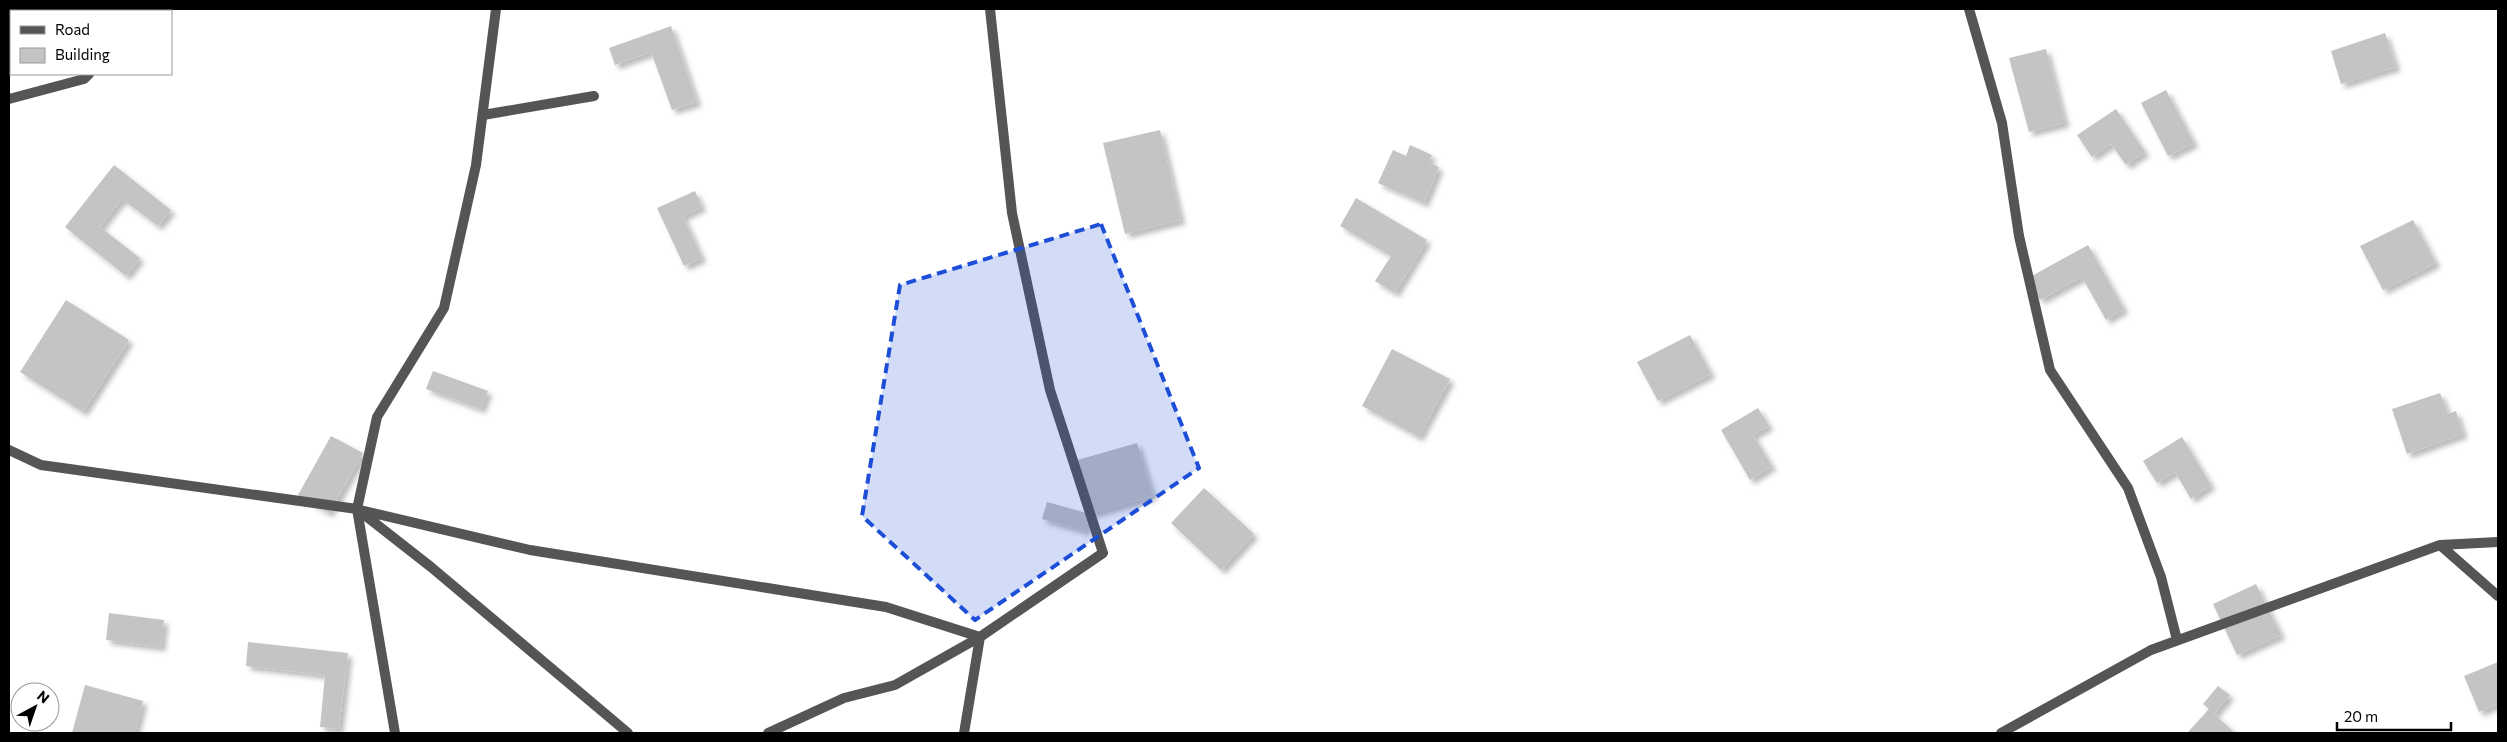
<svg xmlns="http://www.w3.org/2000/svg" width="2507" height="742" font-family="Commissioner,sans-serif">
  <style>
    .building { fill: #c4c4c4; filter: url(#shadow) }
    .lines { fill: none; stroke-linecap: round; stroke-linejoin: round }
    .street { stroke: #555; stroke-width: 10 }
    .marked { fill: #1d4ed8; fill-opacity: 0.2; stroke: #1d4ed8; stroke-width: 4; stroke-dasharray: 10 6; stroke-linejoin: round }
  </style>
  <defs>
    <filter id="shadow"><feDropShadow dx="4.5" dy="4.5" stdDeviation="2.5" flood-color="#0004"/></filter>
  </defs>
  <rect width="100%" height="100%" fill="#fff"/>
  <path class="building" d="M671,26L697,102L672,110L651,52L615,65L609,48Z
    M2385,33L2396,67L2341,84L2331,51Z
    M2046,49L2065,123L2029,132L2009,58Z
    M2166,90L2194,143L2168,156L2141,103Z
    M2116,109L2145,152L2126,165L2111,144L2092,157L2077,135Z
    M1160,130L1181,220L1125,234L1103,143Z
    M1410,145L1432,155L1428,162L1439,167L1424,203L1378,183L1393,150L1406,156Z
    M114,165L171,210L158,226L122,199L100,227L140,258L126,276L65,227Z
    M695,191L702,207L683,216L702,258L684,266L657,208Z
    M1356,198L1427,240L1395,293L1375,281L1391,256L1340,226Z
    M2413,220L2436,263L2383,290L2360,246Z
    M2088,245L2124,309L2106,320L2082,277L2040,300L2028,278Z
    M66,300L129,340L83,412L20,372Z
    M1690,335L1711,374L1658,401L1637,362Z
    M1392,349L1450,379L1419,437L1362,406Z
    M433,371L488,391L481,409L426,389Z
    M2440,393L2448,414L2456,411L2463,434L2407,454L2392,409Z
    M1758,408L1769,426L1753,435L1772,466L1750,480L1721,430Z
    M331,436L363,453L329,513L298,495Z
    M2182,437L2211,485L2191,499L2175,472L2157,483L2143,461Z
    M1137,443L1153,496L1090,514L1074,461Z
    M1204,488L1254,534L1221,570L1171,523Z
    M1047,502L1090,514L1085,531L1042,519Z
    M2256,584L2281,635L2237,655L2213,604Z
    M109,613L164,620L161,647L106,640Z
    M248,642L348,653L339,729L320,727L325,675L246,666Z
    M2498,662V704L2479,712L2464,676Z
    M85,685L143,701L135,733H72Z
    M2218,686L2230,695L2214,714L2235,733H2187L2209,709L2203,704Z"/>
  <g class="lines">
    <path class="street" d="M1969,9L2002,123L2019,236L2050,370L2128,488L2161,577L2177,640
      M137,11L139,9
      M9,99L84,79L89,74
      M483,115L594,96
      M9,450L41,465L357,509L431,567L628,733
      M360,510L530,550L886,607L980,637
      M2440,545L2498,596
      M395,733L357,509L377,417L444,308L476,165L496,9
      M768,733L844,698L895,685L980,637
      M964,733L980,637L1103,553L1050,390L1012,213L990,9
      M2001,733L2151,650L2440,545L2498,542"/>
  </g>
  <path class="marked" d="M1101,224L1199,468L975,620L862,516L900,285Z"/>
  <rect width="2507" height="742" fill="none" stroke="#000000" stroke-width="20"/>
  <rect x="10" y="10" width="162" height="65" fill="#ffffff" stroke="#999999"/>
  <rect x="20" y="26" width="25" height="8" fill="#555555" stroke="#999999"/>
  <text x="55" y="35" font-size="15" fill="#000000">Road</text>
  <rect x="20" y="48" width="25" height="15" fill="#c4c4c4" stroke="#999999"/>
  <text x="55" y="60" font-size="15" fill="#000000">Building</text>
  <g transform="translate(35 707) rotate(40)"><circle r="24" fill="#ffffff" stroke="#999999"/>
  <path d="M0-4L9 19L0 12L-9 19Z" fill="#000000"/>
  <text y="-8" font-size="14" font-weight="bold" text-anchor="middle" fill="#000000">N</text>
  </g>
  <path d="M2337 722v8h114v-8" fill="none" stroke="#000000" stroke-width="2.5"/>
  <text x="2344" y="722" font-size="15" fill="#000000" stroke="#ffffff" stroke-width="4" paint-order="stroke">20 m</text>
</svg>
